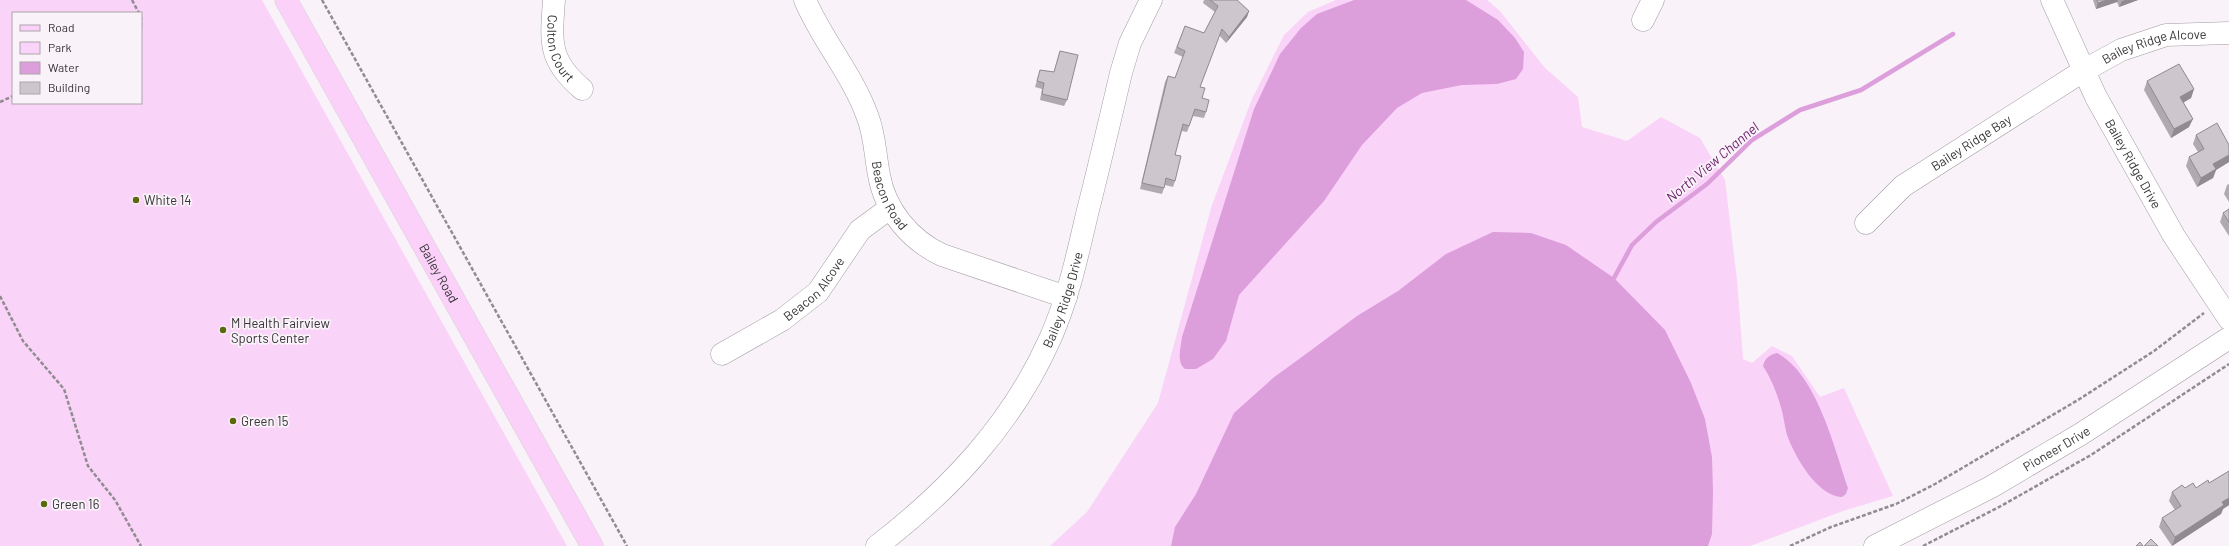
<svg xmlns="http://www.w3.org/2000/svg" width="2229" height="546" font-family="Barlow,sans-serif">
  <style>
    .green { fill: #fad3f8; fill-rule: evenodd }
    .water { fill: #dd9edc }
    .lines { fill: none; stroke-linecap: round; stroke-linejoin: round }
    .stream { stroke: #dd9edc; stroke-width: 4.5 }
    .minor-casing { stroke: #a39ca3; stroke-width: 23 }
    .major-casing { stroke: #d3d2d3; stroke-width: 23 }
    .path { stroke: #918c91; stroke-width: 2.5; stroke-dasharray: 4 2; stroke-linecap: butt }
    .minor { stroke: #fff; stroke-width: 22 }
    .major { stroke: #fbd1fa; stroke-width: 22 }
    .wall { fill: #b0aab0 }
    .shaded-wall { fill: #908b90 }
    .building { fill: #cdc6cd; stroke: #908b90 }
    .poi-dot { fill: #5c680d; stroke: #f9f2f9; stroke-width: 1.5 }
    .labels { text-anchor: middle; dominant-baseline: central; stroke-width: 3.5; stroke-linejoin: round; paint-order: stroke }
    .street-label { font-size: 13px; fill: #363436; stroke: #f9f2f9 }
    .poi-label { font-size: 13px; fill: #363436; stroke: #f9f2f9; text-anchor: start }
    .water-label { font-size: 14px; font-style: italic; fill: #6c236d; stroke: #f9f2f9 }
  </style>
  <rect width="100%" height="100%" fill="#f9f2f9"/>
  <path class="green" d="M0,0H262L567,546H0ZM13,13H141V103H13Z
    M1336,0H1487L1500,11L1545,68L1578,97L1582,127L1627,141L1661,117L1700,138L1725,180L1737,280L1743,359L1752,363L1772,346L1792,356L1820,397L1844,388L1893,496L1843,511L1750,546H1050L1087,512L1158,403L1212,205L1252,99L1284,35L1308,12Z"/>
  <path class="water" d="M1354,0H1466L1498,20L1515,38L1524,52L1523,69L1516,79L1497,84L1462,85L1422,93L1397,108L1362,145L1324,201L1239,295L1226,341L1213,359L1196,369H1185C1176,362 1181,347 1182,337L1254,109L1280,54L1301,28L1317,14Z
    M1493,232L1531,233L1566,245L1614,278L1665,330L1691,383L1705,419L1712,457L1713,492L1712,534L1708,546H1171L1175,527L1196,494L1234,413L1273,378L1310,351L1357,316L1398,291L1446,254Z
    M1777,353C1817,375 1834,447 1848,488L1846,494L1842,497C1817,496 1795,457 1787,435C1785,428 1784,419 1782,411C1778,396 1772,380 1763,366C1765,358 1769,355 1777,353Z"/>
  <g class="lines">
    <path class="stream" d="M1614,278L1632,245L1656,222L1707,184L1752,140L1800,110L1861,90L1953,34"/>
    <defs>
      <g id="minor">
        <path id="s1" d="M554,0C551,42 548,60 582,89"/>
        <path id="s2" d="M805,0C822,40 852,74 867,115C875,134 875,155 879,175C885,210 910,240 942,255L1066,297"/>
        <path id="s3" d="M2052,0L2096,97L2174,236L2229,319"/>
        <path d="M1643,20L1653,0"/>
        <path id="s4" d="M1866,223L1903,186L2083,71L2121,50L2166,35L2229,33"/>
        <path id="s5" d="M722,354L782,320L818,292L860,230L890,208"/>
        <path id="s6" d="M877,546C950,490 1012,424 1050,339C1068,299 1077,257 1087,214C1099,167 1110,120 1121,73L1130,43L1151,0"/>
        <path id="s7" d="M1875,546L1991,487L2081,434L2229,338"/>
      </g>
      <g id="major">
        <path id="s8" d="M286,0L592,546"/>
      </g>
    </defs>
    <use href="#minor" class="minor-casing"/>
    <use href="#major" class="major-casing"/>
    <path class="path" d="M132,0L139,13
      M322,0L627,546
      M141,17V29
      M0,102L13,96
      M0,296L23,341L64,389L88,466L115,500L141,546
      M1790,546L1831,527L1896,504L1935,484L2078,400L2154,351L2204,313
      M1923,546L2001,506L2091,455L2229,364"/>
    <use href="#minor" class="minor"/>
    <use href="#major" class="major"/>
  </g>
  <path class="wall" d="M1204,0H1237L1249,11L1247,17L1226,43L1219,35L1200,87L1206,112L1204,118L1193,116L1187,132L1182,131L1175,155V181L1173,187L1165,185L1162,194L1140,189L1165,82L1168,76L1175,78L1183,57L1174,53L1185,26L1204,33L1215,12L1203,3Z
    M2093,0H2138L2119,7L2117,2L2096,9Z
    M1060,51L1067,100L1064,106L1040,100L1042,89L1035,87L1040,70L1054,72Z
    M2147,81L2194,89L2191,98L2183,103L2189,127L2171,138L2144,90Z
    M2196,135L2229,145V162L2216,170L2213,178L2197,187L2186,166L2189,157L2198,152L2193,144Z
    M2229,184V202L2224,194L2227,185Z
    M2229,209V236L2220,222L2223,213Z
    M2229,471V505L2223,509L2221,514L2172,546L2159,527L2162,518L2175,510L2169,501L2172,492L2185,488H2196L2209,483Z"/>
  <path class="shaded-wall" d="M2107,0H2118L2117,2L2096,9L2098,3Z
    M2125,0H2138L2119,7L2122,1Z
    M1249,11L1247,17L1226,43L1229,37Z
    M2194,89L2191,98L2177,106L2180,97Z
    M2193,119L2189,127L2171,138L2174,129Z
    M2229,155V162L2216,170L2213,178L2197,187L2201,178L2213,164Z
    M2229,498V505L2223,509L2221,514L2172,546L2175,537L2222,502Z"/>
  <path class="building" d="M1210,0H1237L1249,11L1229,37L1222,29L1200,87L1205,88L1202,98L1209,100L1206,112L1195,109L1189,126L1183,124L1175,155L1181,156L1175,181L1166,178L1164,188L1142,183L1168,76L1175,78L1185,51L1177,47L1185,26L1204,33L1218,6Z
    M2097,0H2107L2098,3Z
    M1060,51L1078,55L1067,100L1042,94L1044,83L1037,81L1040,70L1054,72Z
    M2179,64L2194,89L2180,97L2193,119L2174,129L2147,81Z
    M2217,123L2229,145V155L2213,164L2216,169L2201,178L2189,157L2204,149L2196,135Z
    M2229,209V222L2223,213Z
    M2229,471V498L2222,502L2224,505L2175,537L2162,518L2181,506L2172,492L2182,485L2185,488L2193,483L2196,488L2208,480L2209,483Z
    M2151,539L2158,546H2144Z
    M2140,542L2143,546H2136Z"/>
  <g class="poi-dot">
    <circle cx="136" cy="200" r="4"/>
    <circle cx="223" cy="330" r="4"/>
    <circle cx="233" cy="421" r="4"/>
    <circle cx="44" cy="504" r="4"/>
  </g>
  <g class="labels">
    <g class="street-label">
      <text stroke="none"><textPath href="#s1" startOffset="50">Colton Court</textPath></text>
      <text stroke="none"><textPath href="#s4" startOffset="343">Bailey Ridge Alcove</textPath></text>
      <text stroke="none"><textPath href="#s4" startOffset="133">Bailey Ridge Bay</textPath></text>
      <text stroke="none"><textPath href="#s3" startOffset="183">Bailey Ridge Drive</textPath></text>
      <text stroke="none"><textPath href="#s2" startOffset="215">Beacon Road</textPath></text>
      <text stroke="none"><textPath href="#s8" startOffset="313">Bailey Road</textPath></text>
      <text stroke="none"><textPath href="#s5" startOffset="114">Beacon Alcove</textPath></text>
      <text stroke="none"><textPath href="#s6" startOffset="314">Bailey Ridge Drive</textPath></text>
      <text stroke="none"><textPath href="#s7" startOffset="206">Pioneer Drive</textPath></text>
    </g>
    <g class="poi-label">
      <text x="144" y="200">White 14</text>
      <text x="231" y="323">M Health Fairview<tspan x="231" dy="15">Sports Center</tspan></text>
      <text x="241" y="421">Green 15</text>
      <text x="52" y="504">Green 16</text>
    </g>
    <g class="water-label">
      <text transform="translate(1712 162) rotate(-40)">North View Channel</text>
    </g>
  </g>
  <rect x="12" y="12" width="130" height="92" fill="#f9f2f9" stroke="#aba6ab"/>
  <rect x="20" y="25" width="20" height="6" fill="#fbd1fa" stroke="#aba6ab"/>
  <text x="48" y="32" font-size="12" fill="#363436">Road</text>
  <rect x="20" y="42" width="20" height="12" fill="#fad3f8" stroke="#aba6ab"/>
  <text x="48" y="52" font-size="12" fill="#363436">Park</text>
  <rect x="20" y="62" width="20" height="12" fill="#dd9edc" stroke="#aba6ab"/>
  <text x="48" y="72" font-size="12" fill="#363436">Water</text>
  <rect x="20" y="82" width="20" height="12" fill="#cdc6cd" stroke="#aba6ab"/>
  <text x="48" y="92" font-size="12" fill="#363436">Building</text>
</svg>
